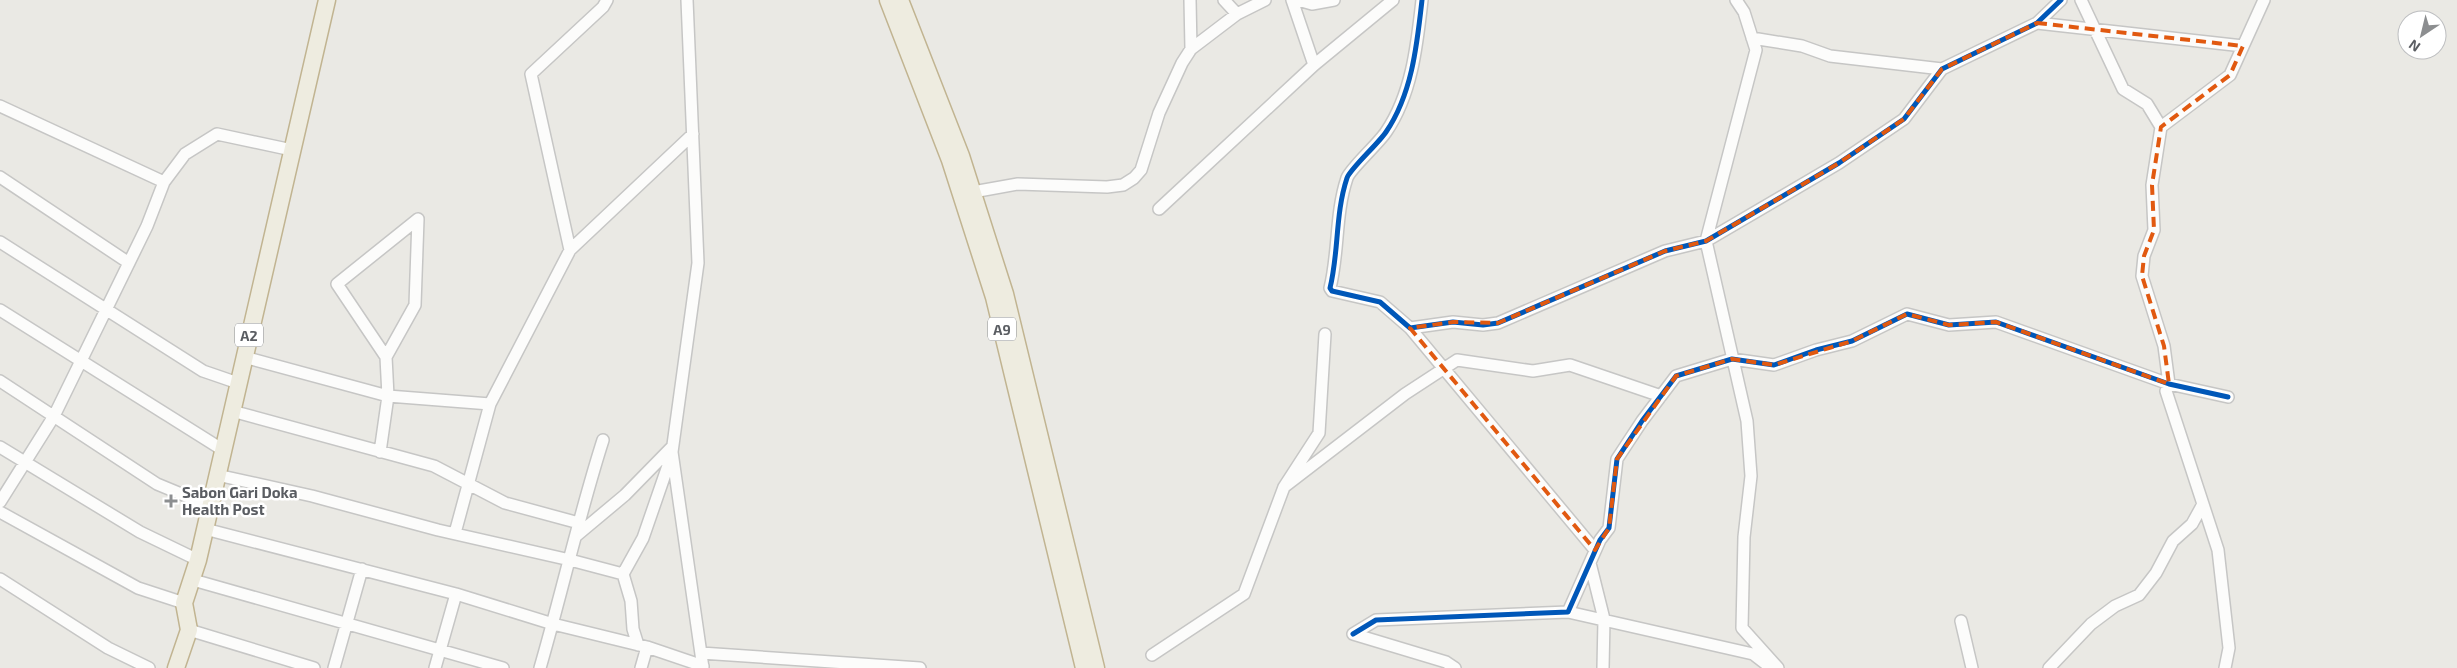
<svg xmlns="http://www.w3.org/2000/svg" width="2457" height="668" font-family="'Exo 2',sans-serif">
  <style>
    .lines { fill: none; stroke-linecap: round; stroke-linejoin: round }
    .minor-casing { stroke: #c6c6c5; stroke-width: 14 }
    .highway-casing { stroke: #c1b491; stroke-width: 19 }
    .minor { stroke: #fcfcfb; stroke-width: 11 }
    .highway { stroke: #eeece0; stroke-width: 16 }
    .cycleway-casing { stroke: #fff; stroke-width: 8 }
    .cycleway { stroke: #0057b8; stroke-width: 5 }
    .marked { fill: none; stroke: #e15910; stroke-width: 4; stroke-dasharray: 10 6; stroke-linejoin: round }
    .poi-dot { fill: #8c8e90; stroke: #fff; stroke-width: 2 }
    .labels { text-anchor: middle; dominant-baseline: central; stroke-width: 5; stroke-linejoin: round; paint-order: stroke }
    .shield { fill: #fff; stroke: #8c8e91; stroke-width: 1 }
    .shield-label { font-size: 14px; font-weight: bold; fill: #5a5d62 }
    .poi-label { font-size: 15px; font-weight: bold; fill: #5a5d62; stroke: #fff; text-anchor: start }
  </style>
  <rect width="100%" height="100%" fill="#eae9e4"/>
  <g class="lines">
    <defs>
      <path id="minor" d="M607,0L603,7L531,74L570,250L693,134
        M687,0L698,263L672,452L703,668
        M1190,0L1191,49
        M1224,0L1237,14
        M1292,0L1314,65
        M1298,0L1312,4L1334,0
        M1422,0C1417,45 1412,94 1386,132C1378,144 1350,169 1347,178C1335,214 1339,252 1330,288L1332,291L1380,302L1410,328L1453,322L1483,325L1498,323L1665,251L1706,241L1839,163L1904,119L1942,69L2037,23L2061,0
        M1736,0L1744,12L1756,50L1706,241L1747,421L1751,476L1744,537L1742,628L1778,668
        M2081,0L2123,89L2147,104L2161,127L2152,185L2154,230L2144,256L2142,276L2164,346L2169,384L2166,391L2218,550L2229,648L2225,668
        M2037,23L2243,46
        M1752,38L1802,46L1830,56L1942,69
        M0,106L164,182
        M2161,127L2230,75L2264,0
        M0,177L129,263
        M973,192L1018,184L1107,187L1123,185L1134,178L1141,170L1159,113L1182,63L1191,49L1237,14L1265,0
        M1159,209L1314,65L1393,0
        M0,242L203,371L238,383
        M0,310L223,450
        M1410,328L1595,550
        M244,357L388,396L490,404
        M0,381L157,484L210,506
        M232,411L434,466L505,503L579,523
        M0,447L140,532L198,560
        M380,452L388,396L386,357L337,284L418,219L415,305L386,357
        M217,475L312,496L438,530L570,560L623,574
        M1284,487L1405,394L1457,360L1533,371L1570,365L1661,396
        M0,502L54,416L147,226L164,182L185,154L217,134L292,150
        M0,512L138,588L184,603
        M205,529L456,594L553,624L647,647L703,666
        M455,533L490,404L570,250
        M576,536L625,495L672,447
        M1590,563L1604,619L1603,668
        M0,579L108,648L149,668
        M193,580L503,668
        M1568,612L1753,654L1770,667
        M1961,621L1972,668
        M189,630L314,668
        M1353,634L1376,620L1568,612L1600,540L1609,528L1617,459L1642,421L1676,376L1732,359L1774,365L1816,350L1852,341L1907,314L1949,325L1996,322L2169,384L2228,397
        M1353,634L1446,662L1455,668
        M638,645L633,629L631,601L623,574L643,538L672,454
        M701,653L920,668
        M1152,655L1244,594L1284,487L1319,433L1325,334
        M334,668L362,569
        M435,668L456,594
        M540,668C562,592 579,515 603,440
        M641,668L647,647
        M2049,668L2091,624L2115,606L2139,595L2156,573L2173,541L2192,524L2203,504"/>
      <path id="highway" d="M888,0L950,160L994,297L1084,668
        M900,0L961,156L1005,294L1096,668
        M176,668L189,630L184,603L198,560L327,0"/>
    </defs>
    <use href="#minor" class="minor-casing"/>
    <use href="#highway" class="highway-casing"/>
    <use href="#minor" class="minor"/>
    <use href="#highway" class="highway"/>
    <defs>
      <path id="cycleway" d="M1422,0C1417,45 1412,94 1386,132C1378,144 1350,169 1347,178C1335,214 1339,252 1330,288L1332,291L1380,302L1410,328L1453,322L1483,325L1498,323L1665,251L1706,241L1839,163L1904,119L1942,69L2037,23L2061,0
        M1353,634L1376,620L1568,612L1600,540L1609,528L1617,459L1642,421L1676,376L1732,359L1774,365L1816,350L1852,341L1907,314L1949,325L1996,322L2169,384L2228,397"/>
    </defs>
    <use href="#cycleway" class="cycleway-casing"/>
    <use href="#cycleway" class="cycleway"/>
  </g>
  <path class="marked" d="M2037,23L2243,46L2230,75L2161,127L2152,185L2154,230L2144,256L2142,276L2164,346L2169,384L1996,322L1949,325L1907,314L1852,341L1774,365L1732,359L1676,376L1617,459L1609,528L1595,550L1410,328L1453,322L1498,323L1665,251L1706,241L1839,163L1904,119L1942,69Z"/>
  <path class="poi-dot" d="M168.5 493.5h5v5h5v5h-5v5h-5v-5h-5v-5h5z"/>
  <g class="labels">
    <g class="shield">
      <rect x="988" y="317.5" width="28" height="23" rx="4"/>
      <rect x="235" y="323.5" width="28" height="23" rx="4"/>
    </g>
    <g class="shield-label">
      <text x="1002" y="329">A9</text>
      <text x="249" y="335">A2</text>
    </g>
    <g class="poi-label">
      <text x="182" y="492">Sabon Gari Doka<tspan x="182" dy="17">Health Post</tspan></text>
    </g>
  </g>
  <g transform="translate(2422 35) rotate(215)"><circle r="24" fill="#ffffff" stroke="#bdbec0"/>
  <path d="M0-4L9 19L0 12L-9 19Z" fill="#8c8e90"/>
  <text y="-8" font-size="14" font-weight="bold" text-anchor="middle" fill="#5a5d62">N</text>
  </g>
</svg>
